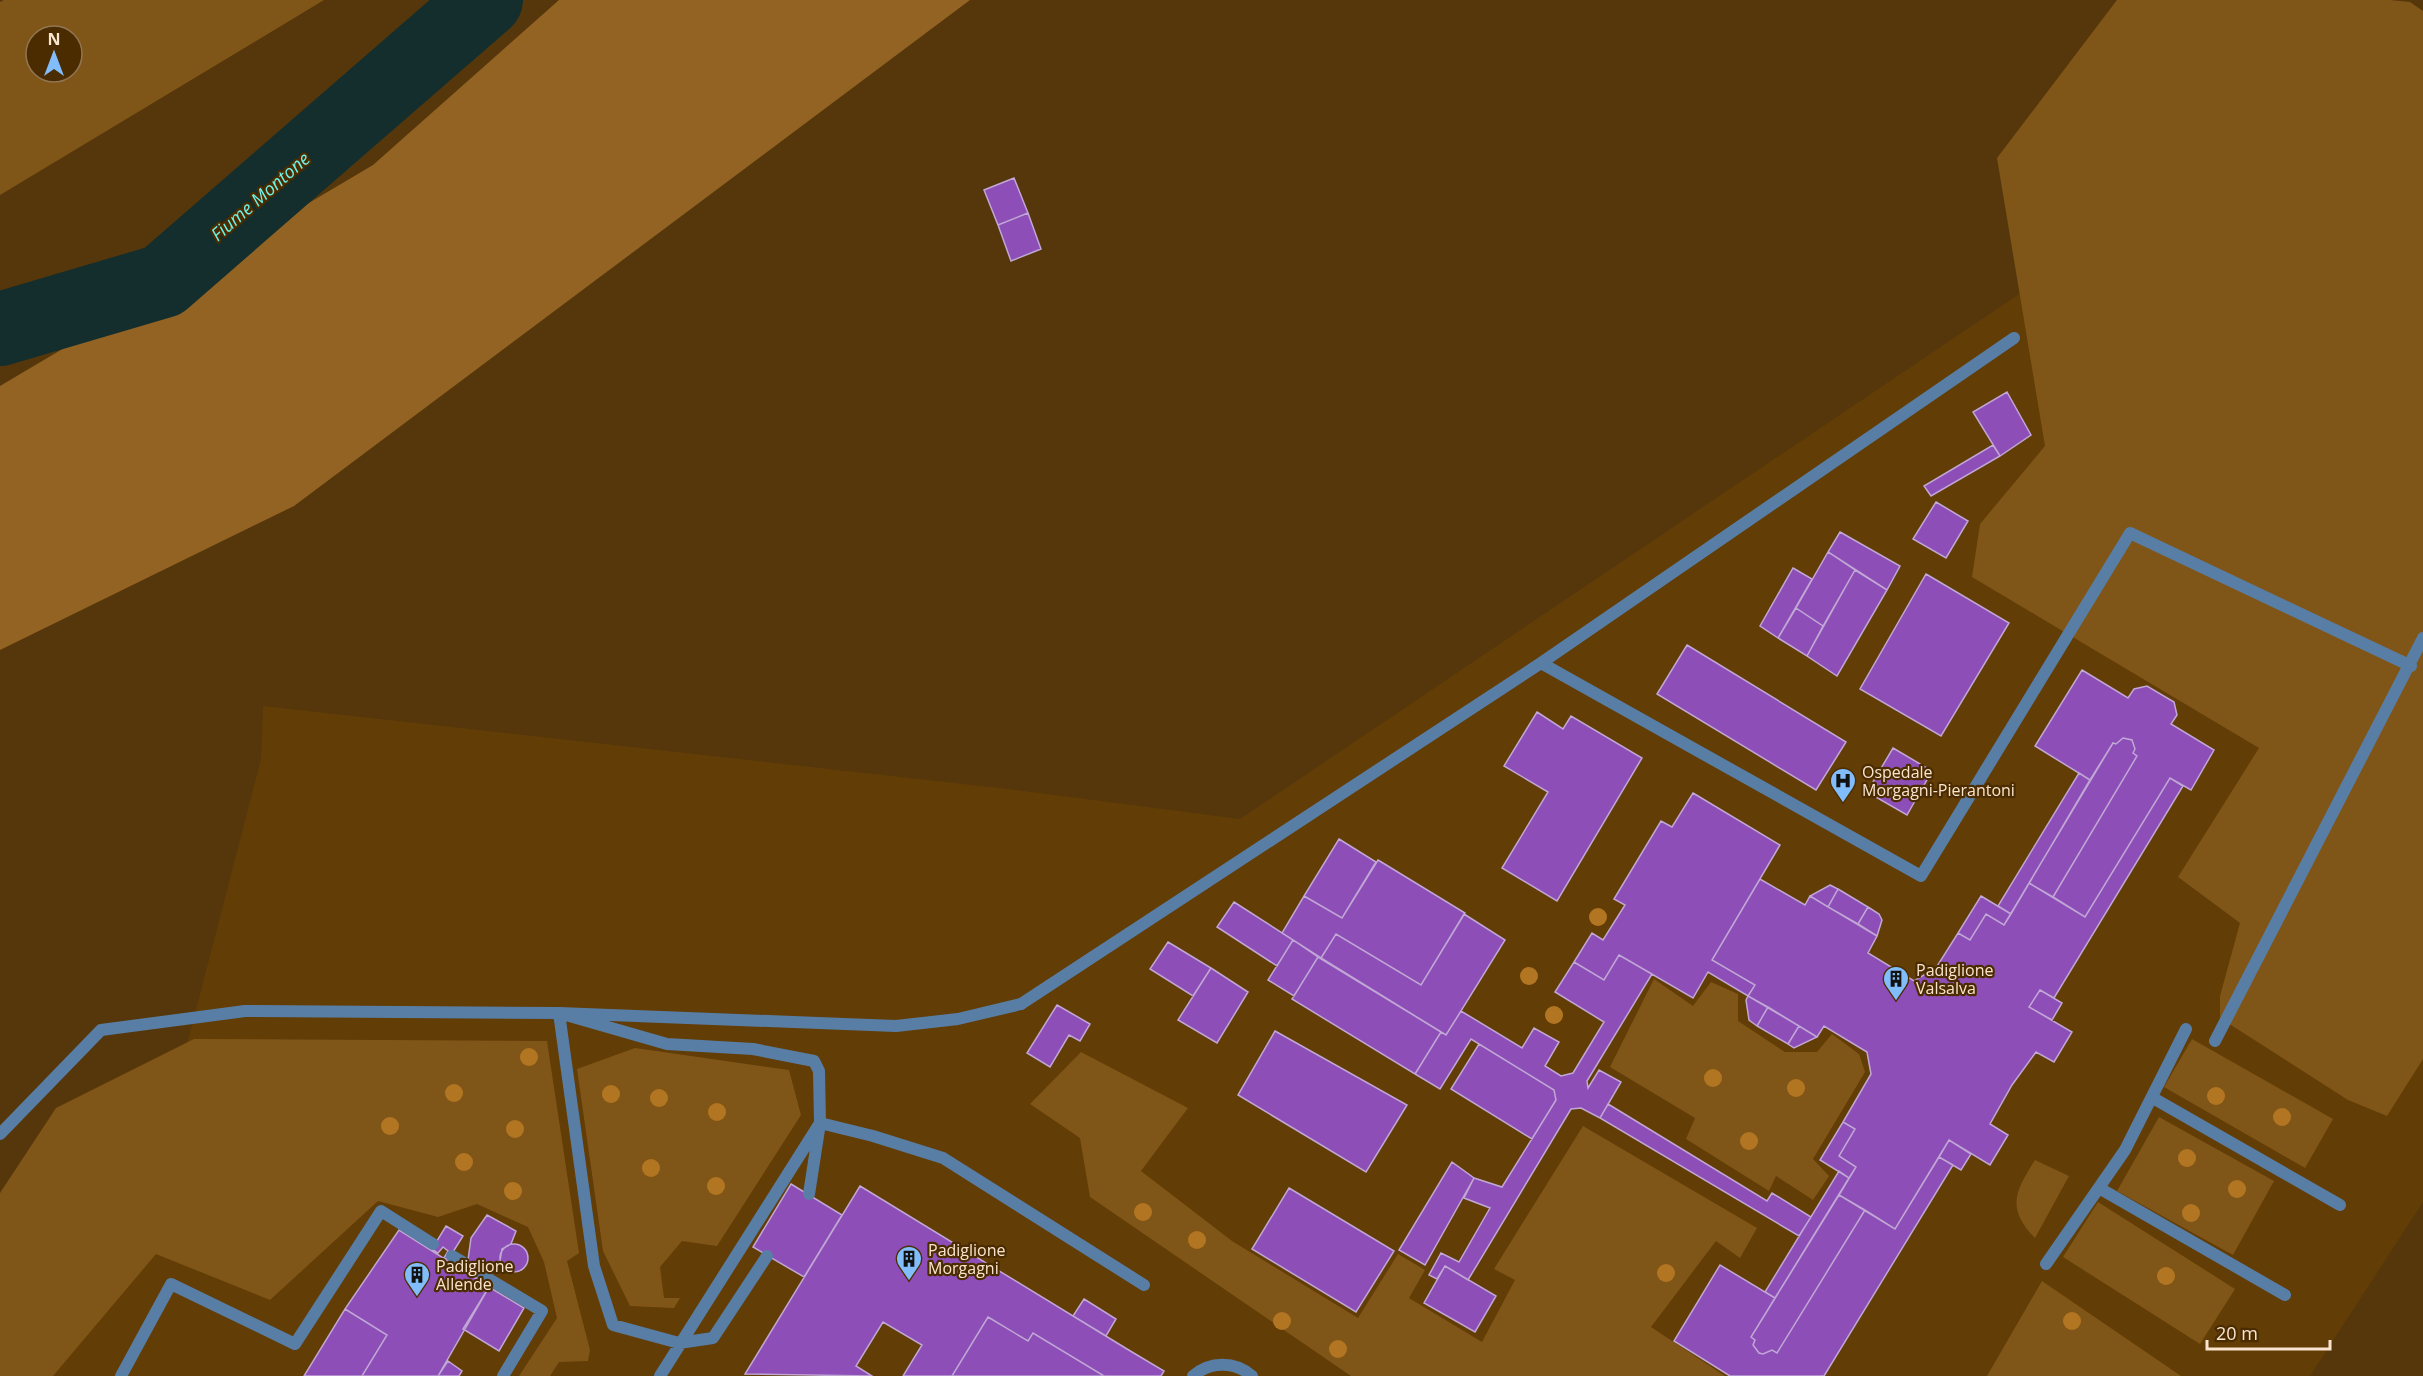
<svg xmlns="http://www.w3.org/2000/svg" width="2423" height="1376" font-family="'Open Sans',sans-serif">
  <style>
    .built { fill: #623d06 }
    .green { fill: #805518; fill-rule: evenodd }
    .forest { fill: #936323 }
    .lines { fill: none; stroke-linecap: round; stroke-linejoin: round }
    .river { stroke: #132e2c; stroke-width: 74 }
    .building { fill: #8d4eb7; stroke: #c1a7d6; stroke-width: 1.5 }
    .lane { stroke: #587ea6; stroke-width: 12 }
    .street { stroke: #587ea6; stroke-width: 12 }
    .tree { fill: #b27623 }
    .labels { text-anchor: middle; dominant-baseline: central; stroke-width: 4.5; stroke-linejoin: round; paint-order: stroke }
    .poi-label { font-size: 16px; fill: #f9e5cf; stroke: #4b2c00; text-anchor: start }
    .water-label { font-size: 18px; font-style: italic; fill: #6ef3eb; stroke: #4b2c00 }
  </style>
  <rect width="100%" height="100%" fill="#56370b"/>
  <path class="built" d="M2111,232L2423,381V1202L2310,1376H0L177,1083L261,759L263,706L1008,789L1240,819Z"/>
  <path class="green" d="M4,0H324L0,195V2ZM36,36H72V72H36Z
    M2117,0H2390L2410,2L2423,11V1059L2387,1116L2348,1100L2220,1018V996L2240,923L2178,877L2259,748L1972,577L1980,524L2045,446L1997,158Z
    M1654,979L1693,1006L1711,982L1738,994V1021L1785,1052H1817L1832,1034L1859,1054L1865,1072L1813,1159L1829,1176L1813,1200L1776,1176L1769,1191L1686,1139L1695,1118L1610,1067Z
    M194,1039L547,1041L579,1253L567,1261L590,1350L588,1361L559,1362L550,1376H519L557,1318L544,1262L528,1227L477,1204L438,1217L378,1201L270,1300L156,1254L53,1376H0V1193L56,1108Z
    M2192,1039L2333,1119L2305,1168L2164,1087Z
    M635,1048L789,1070L801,1115L717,1246L682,1241L660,1267L664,1298H680L674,1308L630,1306L603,1251L577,1069Z
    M1081,1052L1188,1108L1141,1171L1232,1241L1358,1318L1398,1254L1425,1270L1409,1298L1482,1342L1515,1280L1494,1269L1583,1126L1757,1228L1740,1258L1716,1241L1651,1327L1725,1376H1351L1090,1197L1080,1138L1030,1104Z
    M2159,1117L2274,1181L2233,1255L2117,1191Z
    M2035,1160L2069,1176L2035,1238C2006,1208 2015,1192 2035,1160Z
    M2098,1202L2235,1289L2200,1344L2063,1257Z
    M2042,1281L2181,1376H1987Z"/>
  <path class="forest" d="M559,0H970L294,506L0,650V386L373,165Z"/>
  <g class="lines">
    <path class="river" d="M0,329L163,281L486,0"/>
  </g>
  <path class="building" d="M1014,178L1028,213L998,225L984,190Z
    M1028,213L1041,249L1011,261L998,225Z
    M2007,392L2031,435L2000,456L1973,412Z
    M1993,445L2000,456L1931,496L1924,486Z
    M1936,502L1968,521L1946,558L1913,539Z
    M1840,532L1900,566L1887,590L1828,552Z
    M1828,552L1855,570L1823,626L1796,608Z
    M1793,568L1812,579L1778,638L1760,626Z
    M1855,570L1887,590L1837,676L1807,656Z
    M1926,574L2009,623L1941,736L1860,689Z
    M1796,608L1823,626L1807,656L1778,638Z
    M1687,645L1846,742L1816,790L1657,694Z
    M2082,670L2128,698L2134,689L2147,686L2174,702L2177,715L2171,724L2214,750L2191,790L2170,778L2085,917L2053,897L2137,756L2133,753L2135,749L2132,740L2123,738L2116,744L2113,743L2090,780L2035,746Z
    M1537,712L1563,729L1571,716L1642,758L1557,901L1502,868L1548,792L1504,766Z
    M2123,738L2132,740L2135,749L2133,753L2137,756L2053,897L2029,883L2113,743L2116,744Z
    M1893,748L1932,771L1907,815L1867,792Z
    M2079,773L2090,780L2011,914L1998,906Z
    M2170,778L2183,786L2054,998L2040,990L2029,1007L2072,1032L2054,1062L2036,1052L2012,1085L1990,1124L2008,1135L1990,1165L1949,1140L1895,1229L1839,1195L1856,1167L1839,1156L1855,1129L1843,1122L1871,1074L1867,1052L1824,1026L1817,1037L1799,1026L1748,996L1755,985L1712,960L1760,879L1805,905L1810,896L1877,936L1868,953L1914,981L1936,968L1958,933L1970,940L1986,914L2004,925L2029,883L2085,917Z
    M1693,793L1780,845L1712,960L1755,985L1748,996L1708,972L1693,998L1619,955L1604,980L1574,962L1592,933L1603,940L1625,905L1614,899L1661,821L1672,827Z
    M1339,839L1376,862L1342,918L1304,896Z
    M1378,860L1465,913L1421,985L1336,934L1321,958L1282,933L1304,896L1342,918Z
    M1830,885L1838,889L1828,907L1810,896Z
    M1838,889L1868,907L1858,924L1828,907Z
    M1981,896L2011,914L2004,925L1986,914L1970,940L1958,933Z
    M1234,902L1293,940L1277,966L1217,927Z
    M1868,907L1879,914L1882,920L1877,936L1858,924Z
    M1464,914L1505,940L1446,1035L1321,958L1336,934L1421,985Z
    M1293,940L1318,957L1294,996L1268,980Z
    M1168,942L1211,968L1193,996L1150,969Z
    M1619,955L1652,974L1587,1081L1588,1088L1599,1070L1621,1082L1600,1118L1581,1108L1571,1109L1468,1280L1445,1266L1437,1279L1429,1275L1441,1253L1459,1262L1490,1208L1464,1198L1474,1178L1502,1187L1556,1100L1554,1090L1471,1039L1440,1089L1415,1074L1441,1032L1446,1035L1461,1011L1522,1048L1534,1028L1559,1042L1545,1066L1561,1076L1573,1073L1604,1022L1555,992L1574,962L1604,980Z
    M1318,957L1441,1032L1415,1074L1292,999Z
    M1211,968L1248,992L1217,1043L1178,1020Z
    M2040,990L2062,1003L2052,1020L2029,1007Z
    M1748,996L1768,1007L1757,1026L1749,1020L1746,1000Z
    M1057,1005L1090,1024L1080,1041L1069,1035L1050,1067L1027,1053Z
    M1768,1007L1799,1026L1788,1044L1757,1026Z
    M1799,1026L1817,1037L1794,1048L1788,1044Z
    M1275,1031L1407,1105L1366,1172L1238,1095Z
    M1479,1044L1554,1090L1556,1100L1532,1139L1451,1089Z
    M1608,1104L1767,1201L1772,1193L1811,1217L1799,1236L1600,1118Z
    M1843,1122L1855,1129L1839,1156L1856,1167L1849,1178L1820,1160Z
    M1949,1140L1971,1154L1961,1170L1939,1157Z
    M1939,1157L1953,1165L1824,1376H1730L1674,1341L1720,1265L1775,1298L1751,1337L1755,1340L1753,1345L1759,1353L1763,1354L1772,1350L1777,1353L1865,1210L1895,1229Z
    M1452,1162L1474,1178L1425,1265L1399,1250Z
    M1839,1171L1849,1178L1775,1298L1765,1292Z
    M791,1184L842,1215L804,1277L753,1247Z
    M860,1186L1127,1349L1164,1371L1161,1376H1104L1033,1333L1028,1341L988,1317L952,1376H903L922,1345L883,1322L856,1366L872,1376L745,1374Z
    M1289,1188L1394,1251L1356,1312L1252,1249Z
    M1839,1195L1865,1210L1777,1353L1772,1350L1763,1354L1759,1353L1753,1345L1755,1340L1751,1337Z
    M487,1215L516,1231L511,1244L502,1249L500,1261L485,1267L478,1279L462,1269L468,1260L471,1238Z
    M446,1226L463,1236L448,1260L444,1258L448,1251L443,1247L438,1253L432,1249Z
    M399,1230L489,1287L438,1376H362L387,1335L345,1309Z
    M500 1258a14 14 0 1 1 28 0a14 14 0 1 1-28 0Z
    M1445,1266L1496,1296L1475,1332L1424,1303Z
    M489,1287L524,1308L499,1351L463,1329Z
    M1084,1299L1116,1319L1106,1336L1073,1316Z
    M345,1309L387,1335L362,1376H304Z
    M988,1317L1028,1341L1033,1333L1104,1376H952Z
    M448,1361L462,1371L459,1376H438Z"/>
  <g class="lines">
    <path class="lane" d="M1541,663L2014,338
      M1021,1004L1541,663L1921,876L2130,533L2411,666
      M2215,1041L2423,638
      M2153,1098L2340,1205
      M2099,1188L2285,1295
      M809,1194L820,1123L873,1136L943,1158L1144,1285
      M452,1256L464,1263
      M2046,1264L2125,1150L2186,1029
      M482,1275L542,1311L503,1376
      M121,1376L171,1284L295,1344L381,1211L433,1244
      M660,1376L820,1123L819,1071L814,1061L753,1049L667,1044L559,1013L594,1266L613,1325L679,1343L713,1338L767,1256
      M1193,1376C1210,1361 1235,1361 1252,1376"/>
    <path class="street" d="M0,1134L101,1030L245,1011L559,1013L896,1026L958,1019L1021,1004"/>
  </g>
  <g class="tree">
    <circle cx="1598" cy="917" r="9"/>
    <circle cx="1529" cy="976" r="9"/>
    <circle cx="1554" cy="1015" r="9"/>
    <circle cx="529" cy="1057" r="9"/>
    <circle cx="1713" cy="1078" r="9"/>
    <circle cx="1796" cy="1088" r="9"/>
    <circle cx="454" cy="1093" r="9"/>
    <circle cx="611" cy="1094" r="9"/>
    <circle cx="2216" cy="1096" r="9"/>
    <circle cx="659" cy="1098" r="9"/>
    <circle cx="717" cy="1112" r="9"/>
    <circle cx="2282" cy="1117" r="9"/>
    <circle cx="390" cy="1126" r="9"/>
    <circle cx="515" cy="1129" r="9"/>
    <circle cx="1749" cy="1141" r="9"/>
    <circle cx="2187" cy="1158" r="9"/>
    <circle cx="464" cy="1162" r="9"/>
    <circle cx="651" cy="1168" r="9"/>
    <circle cx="716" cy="1186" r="9"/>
    <circle cx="2237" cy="1189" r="9"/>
    <circle cx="513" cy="1191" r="9"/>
    <circle cx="1143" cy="1212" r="9"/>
    <circle cx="2191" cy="1213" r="9"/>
    <circle cx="1197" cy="1240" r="9"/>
    <circle cx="1666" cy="1273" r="9"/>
    <circle cx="2166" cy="1276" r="9"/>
    <circle cx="1282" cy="1321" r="9"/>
    <circle cx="2072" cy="1321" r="9"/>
    <circle cx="1338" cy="1349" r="9"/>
  </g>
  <defs>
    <symbol id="hospital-pin" viewBox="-11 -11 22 30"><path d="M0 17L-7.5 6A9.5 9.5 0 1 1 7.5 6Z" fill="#81bdfa" stroke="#4b2c00"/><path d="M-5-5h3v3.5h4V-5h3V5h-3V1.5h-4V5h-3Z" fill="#111"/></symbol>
    <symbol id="building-pin" viewBox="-11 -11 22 30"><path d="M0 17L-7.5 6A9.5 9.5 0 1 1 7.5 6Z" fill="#81bdfa" stroke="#4b2c00"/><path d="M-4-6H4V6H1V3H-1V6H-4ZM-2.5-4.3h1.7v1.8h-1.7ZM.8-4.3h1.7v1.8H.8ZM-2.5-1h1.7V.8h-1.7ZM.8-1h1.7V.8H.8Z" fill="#111"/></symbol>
  </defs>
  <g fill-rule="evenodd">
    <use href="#hospital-pin" x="1828" y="766" width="30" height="40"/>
    <use href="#building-pin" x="1881" y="964" width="30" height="40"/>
    <use href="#building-pin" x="894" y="1244" width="30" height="40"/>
    <use href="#building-pin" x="402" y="1260" width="30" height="40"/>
  </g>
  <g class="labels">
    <g class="poi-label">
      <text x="1862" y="772">Ospedale<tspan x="1862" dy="18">Morgagni-Pierantoni</tspan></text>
      <text x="1916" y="970">Padiglione<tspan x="1916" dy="18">Valsalva</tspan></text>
      <text x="928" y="1250">Padiglione<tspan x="928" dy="18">Morgagni</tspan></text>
      <text x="436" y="1266">Padiglione<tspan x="436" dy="18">Allende</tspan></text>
    </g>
    <g class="water-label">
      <text transform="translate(260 196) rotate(-41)">Fiume Montone</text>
    </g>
  </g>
  <g transform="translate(54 54)"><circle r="28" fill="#4b2c00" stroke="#917653" stroke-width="1.5"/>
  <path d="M0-4.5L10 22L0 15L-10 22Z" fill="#81bdfa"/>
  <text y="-9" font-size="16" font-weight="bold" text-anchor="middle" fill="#f9e5cf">N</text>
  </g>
  <path d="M2207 1340v9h123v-9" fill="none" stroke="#f9e5cf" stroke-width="3"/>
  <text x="2216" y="1340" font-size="18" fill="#f9e5cf" stroke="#4b2c00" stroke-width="4.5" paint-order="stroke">20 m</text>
</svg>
